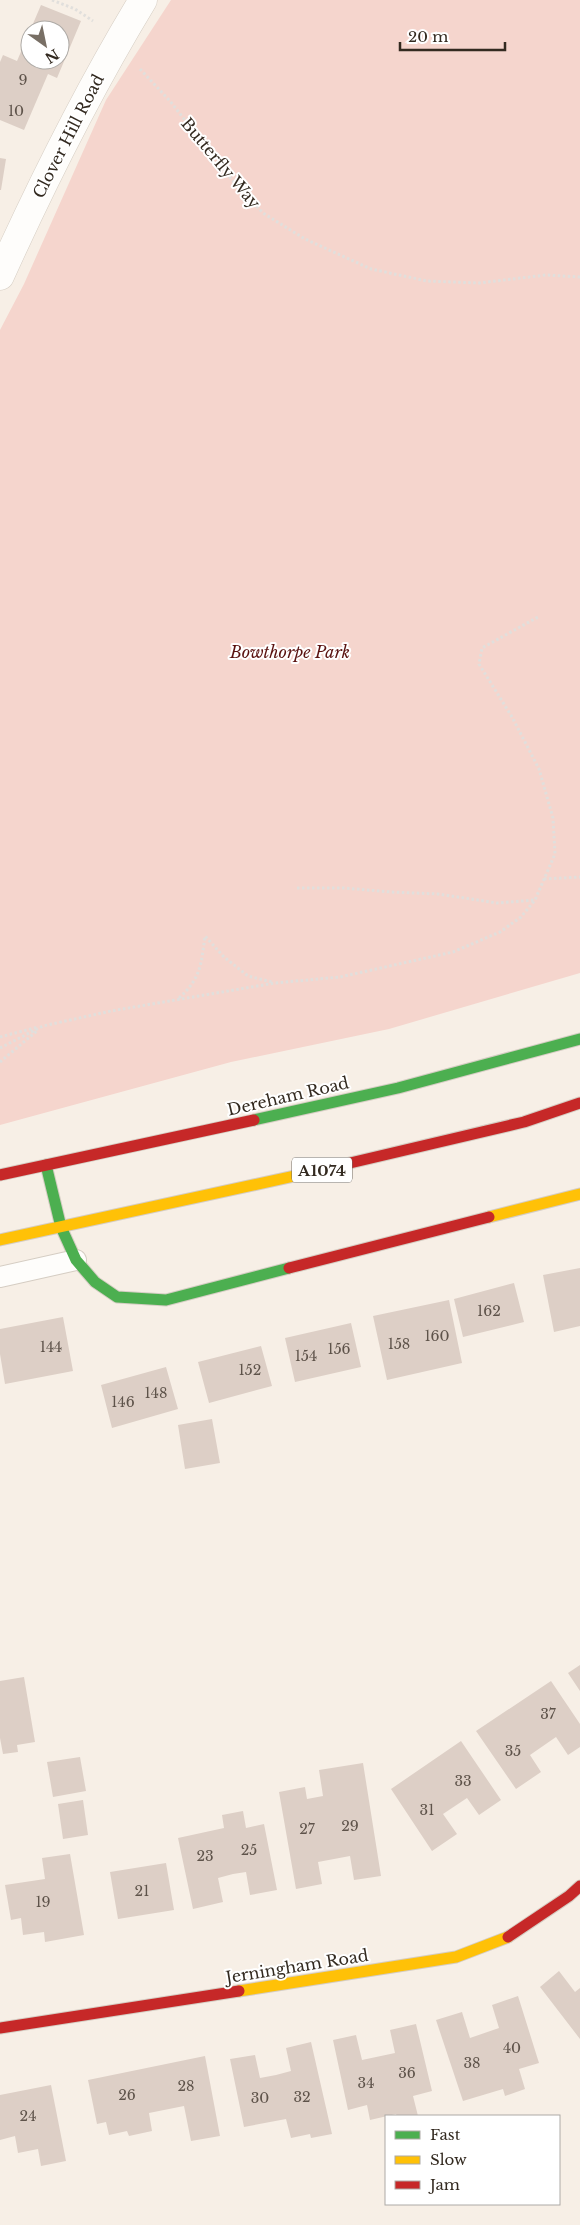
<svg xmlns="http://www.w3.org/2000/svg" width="580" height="2225" font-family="'Libre Baskerville',serif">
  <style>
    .green { fill: #f5d5cd }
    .building { fill: #ddcfc6; fill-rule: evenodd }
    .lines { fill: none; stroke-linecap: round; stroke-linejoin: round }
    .lane-casing { stroke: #d5cdc3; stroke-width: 22 }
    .street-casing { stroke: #d5cdc3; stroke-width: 29 }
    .fast-casing { stroke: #d5cdc3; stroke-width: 13 }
    .slow-casing { stroke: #d5cdc3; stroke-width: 13 }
    .jam-casing { stroke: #d5cdc3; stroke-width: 13 }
    .path { stroke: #e1dfdc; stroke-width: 3; stroke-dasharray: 2.5 2.5; stroke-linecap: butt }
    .lane { stroke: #fefdfb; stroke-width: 20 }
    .street { stroke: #fefdfb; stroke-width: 28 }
    .fast { stroke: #4caf50; stroke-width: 11 }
    .slow { stroke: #ffc107; stroke-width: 11 }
    .jam { stroke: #c62828; stroke-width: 11 }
    .labels { text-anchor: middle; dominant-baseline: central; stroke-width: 4; stroke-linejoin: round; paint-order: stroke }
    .number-label { font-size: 14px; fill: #5e534a }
    .shield { fill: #fff; stroke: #706a63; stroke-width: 1 }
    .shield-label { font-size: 15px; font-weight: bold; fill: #332a20 }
    .street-label { font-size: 16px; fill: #332a20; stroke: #fff }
    .park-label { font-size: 16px; font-style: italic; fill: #5a1210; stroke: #fff }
  </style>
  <rect width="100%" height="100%" fill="#f7efe6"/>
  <path class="green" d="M171,0H580V973L389,1029L231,1062L0,1125V330L24,284L106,100Z"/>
  <path class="building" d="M41,5L81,21L57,78L48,74L24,130L0,120V62L3,55L17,61ZM30,30H60V60H30Z
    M0,158L6,159L1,190H0Z
    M580,1268V1326L554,1332L543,1275Z
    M514,1283L524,1322L463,1337L454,1299Z
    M449,1300L462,1363L387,1380L373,1316Z
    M63,1317L73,1371L5,1384L0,1354V1329Z
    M351,1323L361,1367L295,1382L285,1338Z
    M261,1346L272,1386L209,1403L198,1362Z
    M166,1367L178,1409L112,1428L101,1385Z
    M212,1419L220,1463L185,1469L178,1425Z
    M580,1665V1691L568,1673Z
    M24,1677L35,1742L17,1745L18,1752L3,1754L0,1738V1681Z
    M551,1681L580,1724V1747L568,1755L556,1737L530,1755L541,1772L516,1789L476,1731Z
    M461,1741L501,1800L479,1815L467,1798L443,1814L457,1834L432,1851L391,1789Z
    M80,1757L86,1791L53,1797L47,1762Z
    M363,1763L381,1876L354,1880L350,1856L318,1862L322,1884L296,1889L279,1792L305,1787L307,1799L323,1796L319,1770Z
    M83,1800L88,1835L63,1839L58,1804Z
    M243,1811L246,1828L264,1824L277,1890L250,1895L246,1872L233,1874L218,1878L223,1902L193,1909L178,1838L224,1828L222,1815Z
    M70,1854L84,1935L45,1942L44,1932L23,1935L21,1918L11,1920L5,1885L45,1879L42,1858Z
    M166,1863L174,1910L118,1919L110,1872Z
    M559,1971L575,1992L580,1988V2039L540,1987Z
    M518,1996L539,2063L519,2069L525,2089L505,2096L503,2089L463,2101L436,2020L462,2012L470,2038L499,2028L492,2005Z
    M416,2024L432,2091L413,2096L418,2116H397L396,2114L370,2120L367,2105L348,2110L333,2040L356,2035L362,2060L395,2053L390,2030Z
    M311,2042L332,2134L311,2138L310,2134L291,2138L286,2119L244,2127L230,2059L255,2055L260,2078L276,2075L291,2071L286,2048Z
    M205,2056L220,2136L191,2141L184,2106L149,2113L152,2131L129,2136L127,2131L109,2135L106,2122L97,2124L88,2080Z
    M51,2085L66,2161L41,2166L38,2149L18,2153L15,2136L0,2140V2095Z"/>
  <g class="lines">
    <defs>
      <path id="lane" d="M0,1277L76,1260"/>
      <path id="street" d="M0,276C43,181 89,89 143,0"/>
      <path id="fast" d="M254,1120L398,1088L580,1039
        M46,1165L61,1227
        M61,1227L76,1260L95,1282L117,1297L166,1300L289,1268"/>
      <path id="slow" d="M489,1217L580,1194
        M0,1240L299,1175
        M239,1991L456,1957L508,1937"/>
      <path id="jam" d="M0,1175L254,1120
        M299,1175L524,1122L580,1103
        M289,1268L489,1217
        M508,1937L569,1896L580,1886
        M0,2028L239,1991"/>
    </defs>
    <use href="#lane" class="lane-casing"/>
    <use href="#street" class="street-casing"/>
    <use href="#fast" class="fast-casing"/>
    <use href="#slow" class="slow-casing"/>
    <use href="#jam" class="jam-casing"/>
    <path class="path" d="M52,0L75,9L93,21
      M140,69L170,101L232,180L263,213L305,239L371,269L427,281L479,283L546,275L580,277
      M544,879L580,877
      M297,888H344L391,892L438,894L497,903L535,900
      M179,998C201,978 201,965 205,936L224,957L248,976L272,982
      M0,1037L38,1027
      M0,1048L43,1026L111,1011L275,983L340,977L453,952L500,932L521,917L535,900L555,854L553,818L539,769L512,717L479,664L482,648L538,617
      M0,1062L38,1030"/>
    <use href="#lane" class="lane"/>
    <use href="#street" class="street"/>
    <use href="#fast" class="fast"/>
    <use href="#slow" class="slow"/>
    <use href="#jam" class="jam"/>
  </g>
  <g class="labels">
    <g class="number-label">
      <text x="23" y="80">9</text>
      <text x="16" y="111">10</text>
      <text x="489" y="1311">162</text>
      <text x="437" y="1336">160</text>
      <text x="399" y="1344">158</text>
      <text x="51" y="1347">144</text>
      <text x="339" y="1349">156</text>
      <text x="306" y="1356">154</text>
      <text x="250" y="1370">152</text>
      <text x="156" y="1393">148</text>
      <text x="123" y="1402">146</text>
      <text x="548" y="1714">37</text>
      <text x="513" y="1751">35</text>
      <text x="463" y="1781">33</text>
      <text x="427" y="1810">31</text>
      <text x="350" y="1826">29</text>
      <text x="307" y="1829">27</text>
      <text x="249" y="1850">25</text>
      <text x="205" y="1856">23</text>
      <text x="142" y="1891">21</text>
      <text x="43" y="1902">19</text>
      <text x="512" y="2048">40</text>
      <text x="472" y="2063">38</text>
      <text x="407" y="2073">36</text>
      <text x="366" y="2083">34</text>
      <text x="186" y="2086">28</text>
      <text x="127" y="2095">26</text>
      <text x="302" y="2097">32</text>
      <text x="260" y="2098">30</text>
      <text x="28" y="2116">24</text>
    </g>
    <rect class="shield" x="292" y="1157.5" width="60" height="25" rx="4"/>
    <g class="shield-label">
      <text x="322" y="1170">A1074</text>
    </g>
    <g class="street-label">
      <text transform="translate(68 136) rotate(-63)">Clover Hill Road</text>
      <text transform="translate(221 163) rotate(50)">Butterfly Way</text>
      <text transform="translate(288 1096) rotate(-13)">Dereham Road</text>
      <text transform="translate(297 1966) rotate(-9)">Jerningham Road</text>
    </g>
    <g class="park-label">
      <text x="290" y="652">Bowthorpe Park</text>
    </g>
  </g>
  <rect x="385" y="2115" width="175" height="90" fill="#ffffff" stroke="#adaaa6"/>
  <rect x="395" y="2131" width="25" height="8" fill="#4caf50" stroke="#adaaa6"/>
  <text x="430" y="2140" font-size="15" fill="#332a20">Fast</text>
  <rect x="395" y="2156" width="25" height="8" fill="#ffc107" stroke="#adaaa6"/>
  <text x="430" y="2165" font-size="15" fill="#332a20">Slow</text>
  <rect x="395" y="2181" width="25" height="8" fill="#c62828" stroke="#adaaa6"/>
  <text x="430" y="2190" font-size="15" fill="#332a20">Jam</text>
  <g transform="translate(45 45) rotate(147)"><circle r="24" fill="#ffffff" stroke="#adaaa6"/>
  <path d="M0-4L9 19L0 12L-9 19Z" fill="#786f65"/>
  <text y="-8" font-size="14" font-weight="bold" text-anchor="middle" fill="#332a20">N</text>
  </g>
  <path d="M400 42v8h105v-8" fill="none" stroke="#332a20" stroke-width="2.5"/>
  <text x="408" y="42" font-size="15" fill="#332a20" stroke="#ffffff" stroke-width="4" paint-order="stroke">20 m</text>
</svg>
